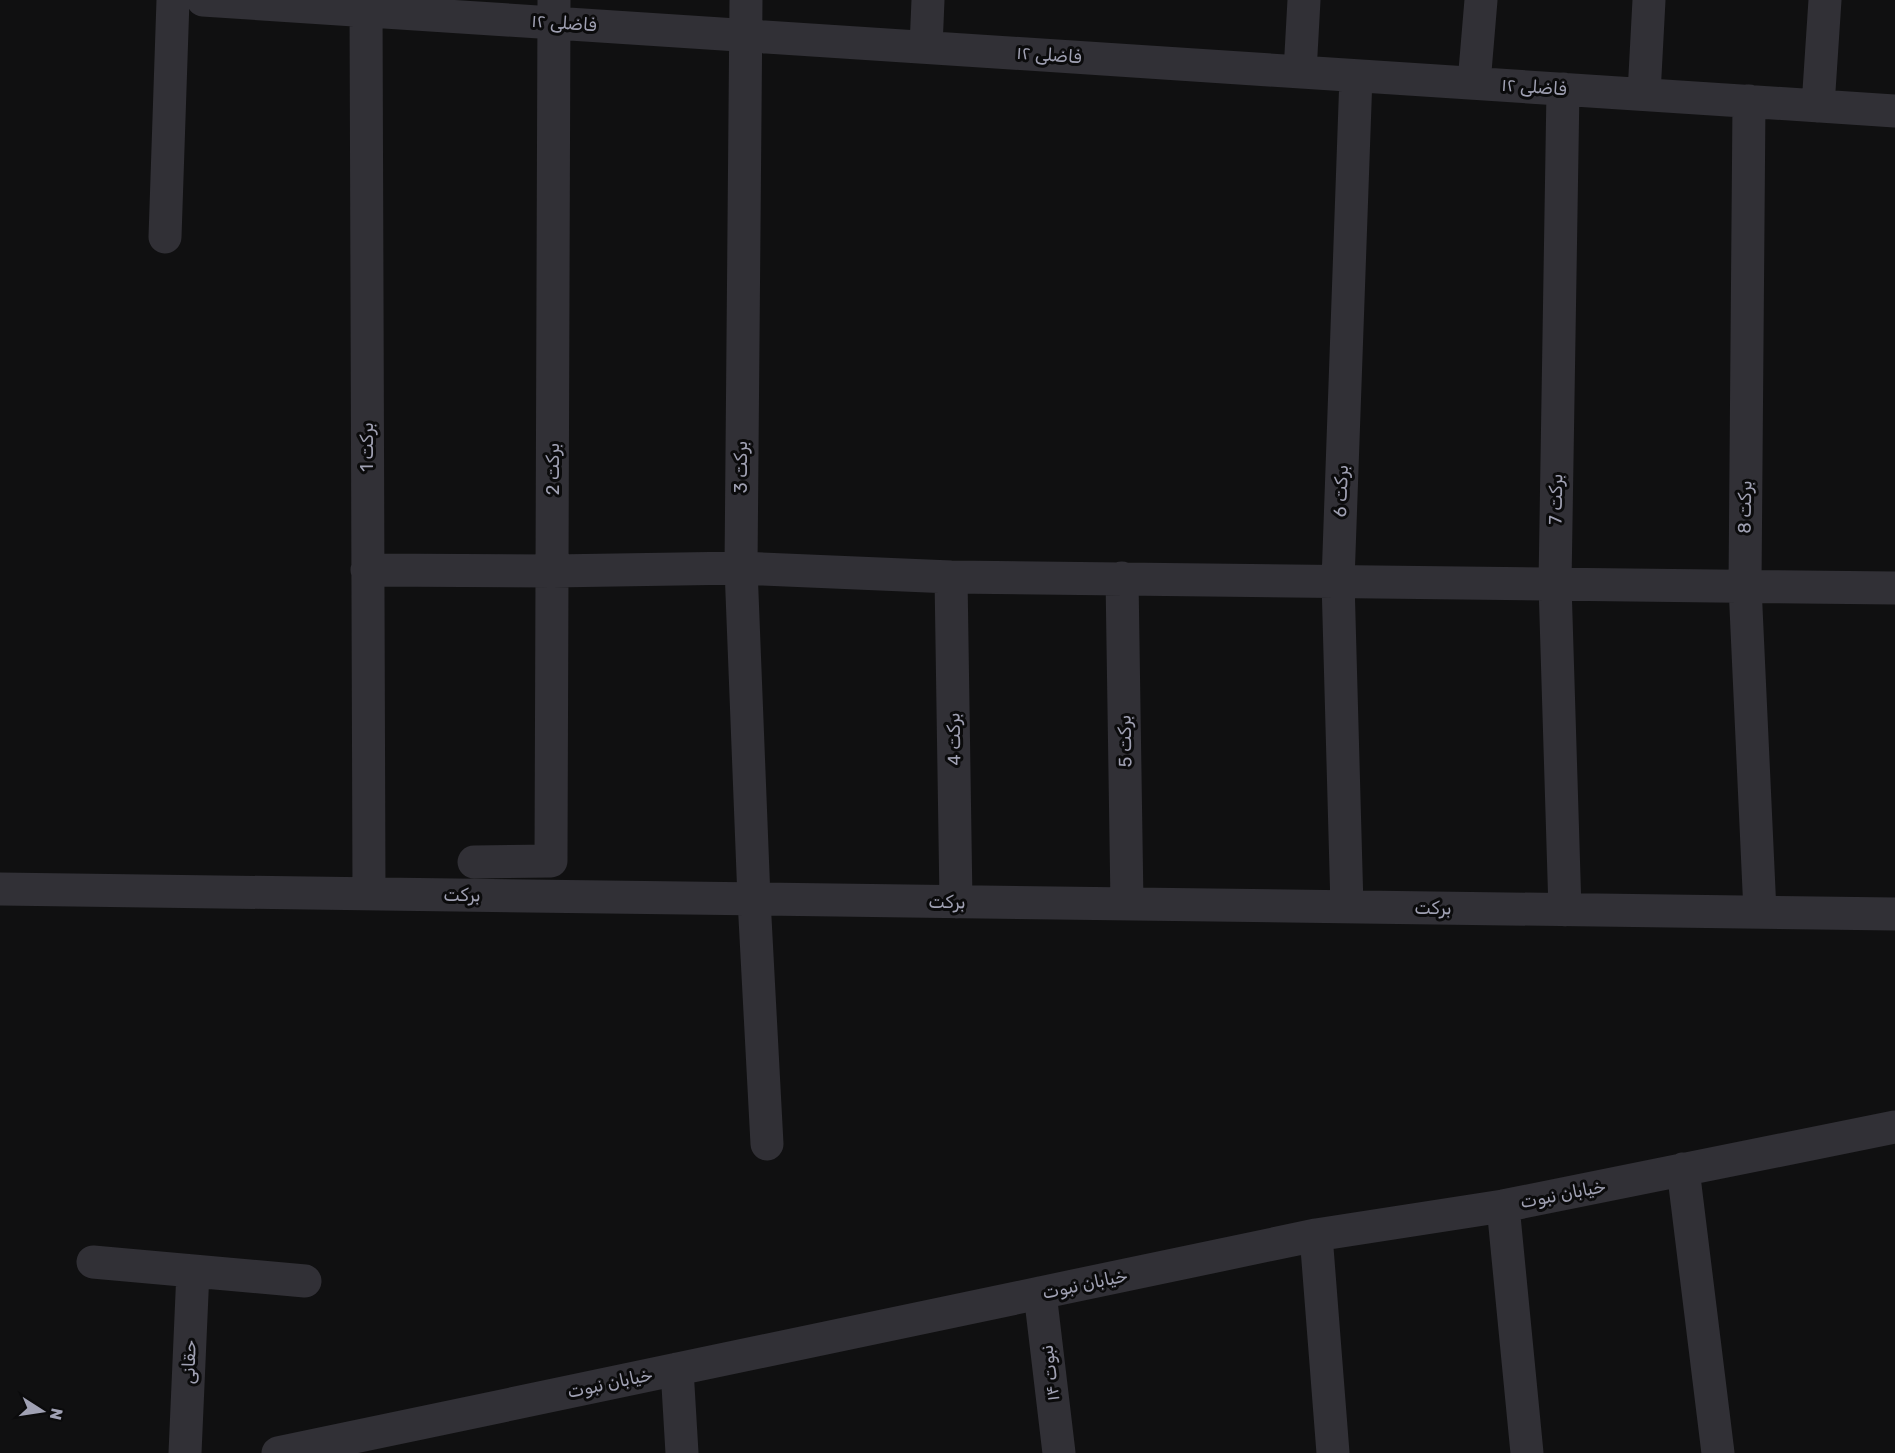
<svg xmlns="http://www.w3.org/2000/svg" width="1895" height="1453" font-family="Rubik,'Noto Sans Arabic',sans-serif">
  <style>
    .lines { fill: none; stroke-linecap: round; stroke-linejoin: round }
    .minor { stroke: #313036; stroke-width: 33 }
    .labels { text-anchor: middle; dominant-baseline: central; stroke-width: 6; stroke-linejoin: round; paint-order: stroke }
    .street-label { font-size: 18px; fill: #a0a1b3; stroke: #0b0b0c }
  </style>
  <rect width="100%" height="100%" fill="#101011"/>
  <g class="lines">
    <path class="minor" d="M203,0L1895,111
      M366,0L369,894
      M746,0L741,568L754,899L767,1144
      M926,47L928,0
      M1300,72L1304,0
      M1474,83L1481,0
      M1563,89L1555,584L1565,910
      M1644,94L1649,0
      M1749,101L1745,586L1760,912
      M1818,106L1825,0
      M165,237L173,0
      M367,570L553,571L741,568L951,577L1895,588
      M951,577L956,902
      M1122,578L1127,904
      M474,862L551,861L554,0
      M0,889L1895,914
      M1347,907L1338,581L1356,76
      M1683,1169L1718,1453
      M1503,1206L1527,1453
      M1316,1235L1333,1453
      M93,1262L305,1281
      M1040,1293L1059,1453
      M677,1369L682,1453
      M185,1453L193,1271
      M278,1453L1316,1235L1503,1206L1895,1127"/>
  </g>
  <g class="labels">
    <g class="street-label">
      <text transform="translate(564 23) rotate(4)">فاضلی ۱۲</text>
      <text transform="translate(1049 55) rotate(4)">فاضلی ۱۲</text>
      <text transform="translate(1534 87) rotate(4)">فاضلی ۱۲</text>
      <text transform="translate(367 447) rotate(-90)">برکت 1</text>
      <text transform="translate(741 467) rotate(-90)">برکت 3</text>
      <text transform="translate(553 469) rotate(-90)">برکت 2</text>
      <text transform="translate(1341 491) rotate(-88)">برکت 6</text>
      <text transform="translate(1556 499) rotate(-89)">برکت 7</text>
      <text transform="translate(1745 507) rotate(-89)">برکت 8</text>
      <text transform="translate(954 739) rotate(-91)">برکت 4</text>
      <text transform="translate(1125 741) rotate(-91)">برکت 5</text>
      <text transform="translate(462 895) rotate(1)">برکت</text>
      <text transform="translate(947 902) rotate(1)">برکت</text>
      <text transform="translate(1433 908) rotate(1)">برکت</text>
      <text transform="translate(1563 1194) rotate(-11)">خیابان نبوت</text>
      <text transform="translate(1085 1284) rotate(-12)">خیابان نبوت</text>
      <text transform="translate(189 1362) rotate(-88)">حقانی</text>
      <text transform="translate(1050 1373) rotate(-97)">نبوت ۱۴</text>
      <text transform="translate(610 1383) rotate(-12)">خیابان نبوت</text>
    </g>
  </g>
  <g transform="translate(42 1411) rotate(102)" stroke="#0b0b0c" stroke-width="4.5" paint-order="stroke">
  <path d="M0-4.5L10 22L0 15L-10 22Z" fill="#a0a1b3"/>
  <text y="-9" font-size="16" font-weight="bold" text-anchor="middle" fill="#a0a1b3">N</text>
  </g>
</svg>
